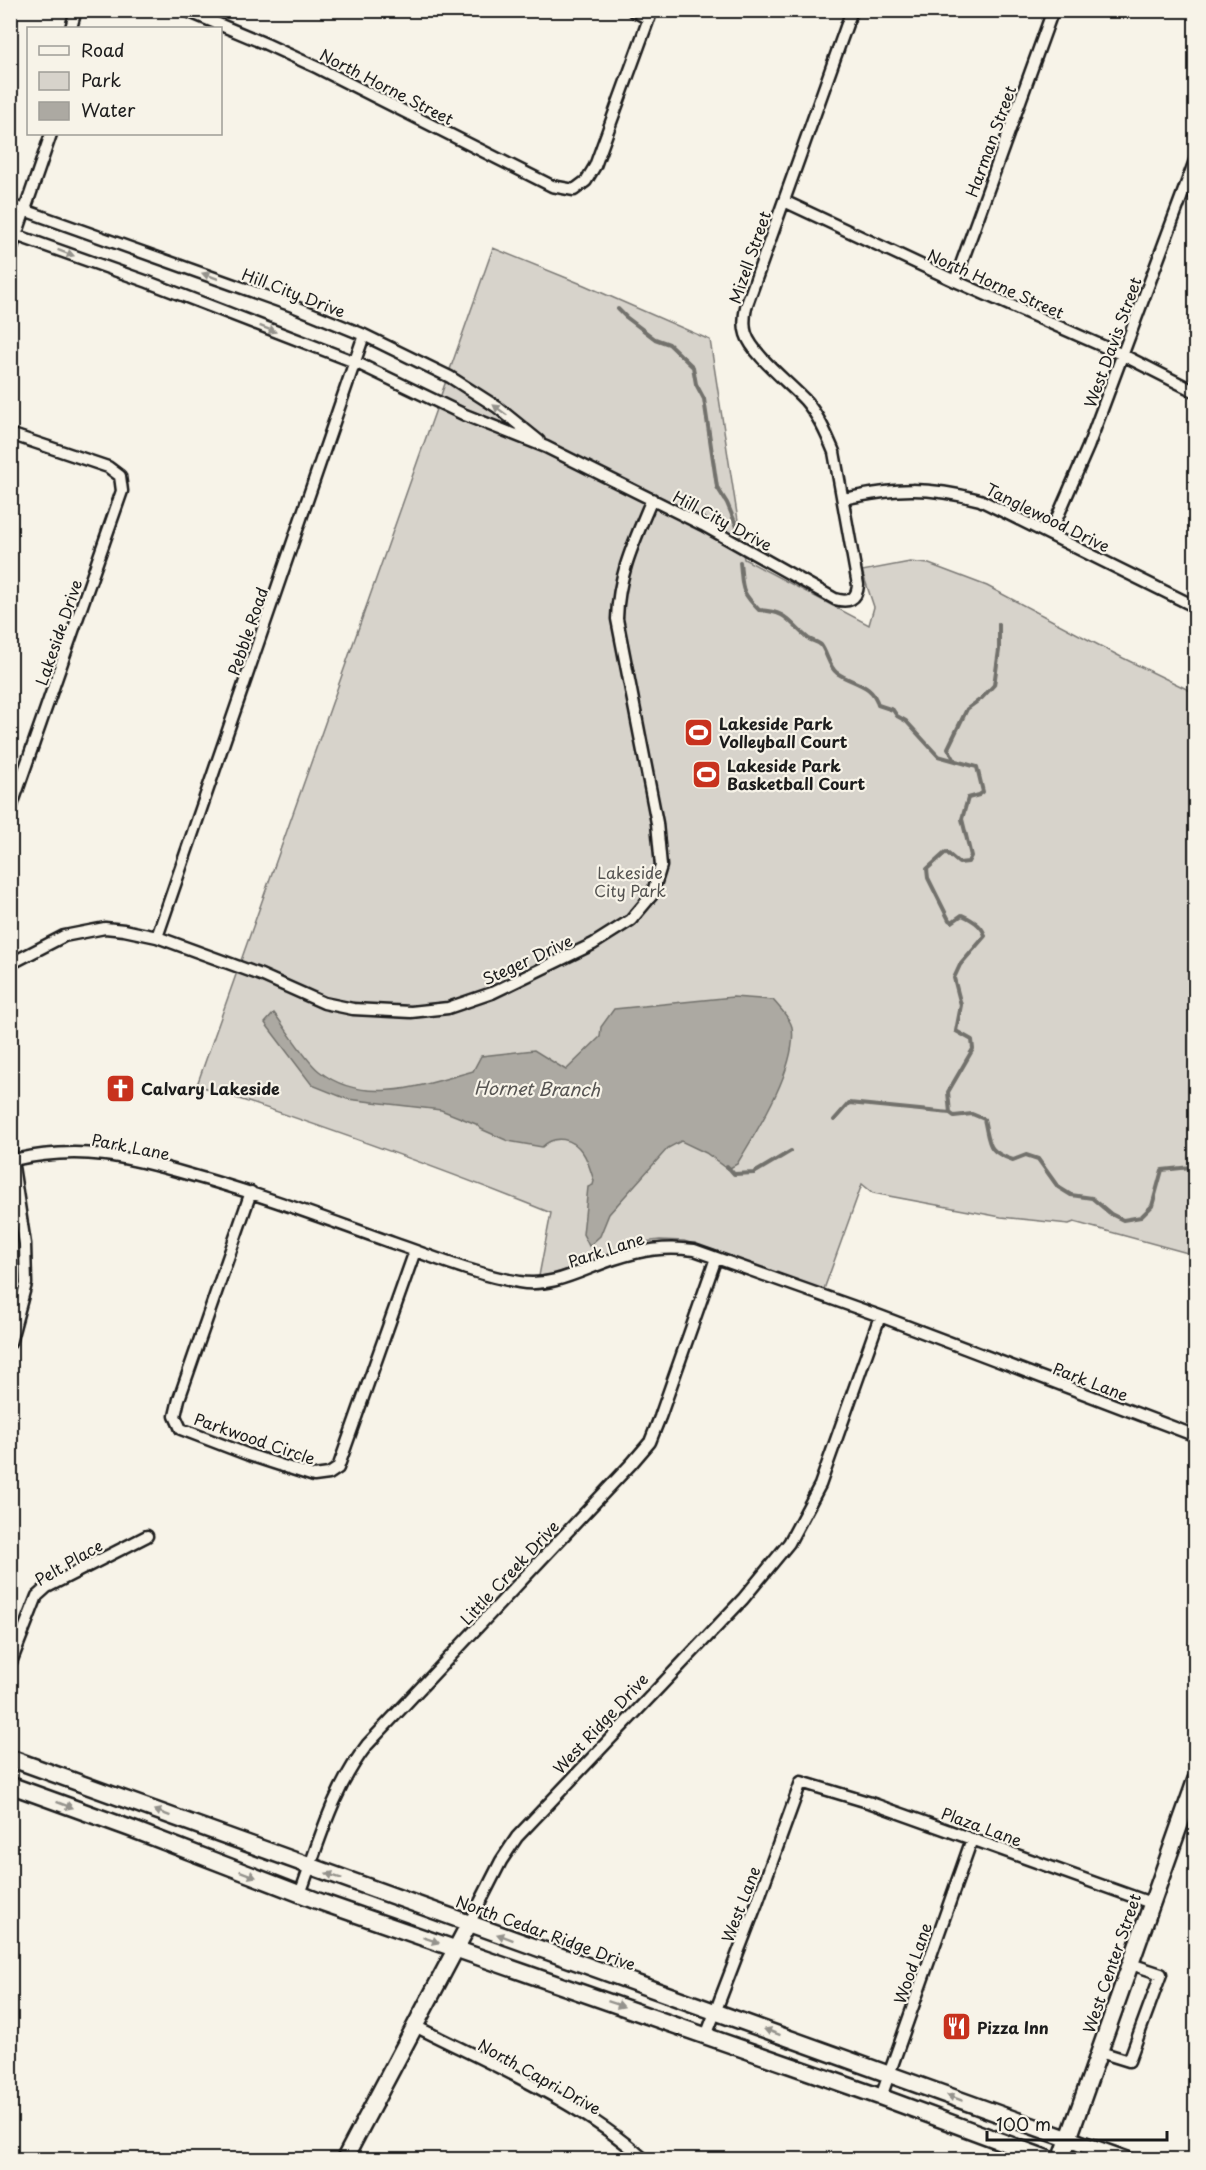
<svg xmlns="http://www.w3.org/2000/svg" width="1206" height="2170" font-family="'Playpen Sans',sans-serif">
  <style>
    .green { fill: #d7d3cb; stroke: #7a7874; stroke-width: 1.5 }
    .water { fill: #aca9a2; stroke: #72716c; stroke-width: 1.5 }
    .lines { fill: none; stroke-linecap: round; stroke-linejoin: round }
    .stream { stroke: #72716c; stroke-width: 4 }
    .street-casing { stroke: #1c1c1c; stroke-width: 15 }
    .secondary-casing { stroke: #1c1c1c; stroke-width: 20 }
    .street { stroke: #f7f3e8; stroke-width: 10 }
    .secondary { stroke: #f7f3e8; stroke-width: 15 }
    .oneway { fill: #94928c }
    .labels { text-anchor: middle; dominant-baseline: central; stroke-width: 4.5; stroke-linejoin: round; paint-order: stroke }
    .street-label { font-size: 16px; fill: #1c1c1c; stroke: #f7f3e8 }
    .poi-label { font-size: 16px; font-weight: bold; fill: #1c1c1c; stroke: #f7f3e8; text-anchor: start }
    .park-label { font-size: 16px; fill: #545351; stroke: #f7f3e8 }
    .water-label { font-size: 18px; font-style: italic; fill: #565452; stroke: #f7f3e8 }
  </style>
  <rect width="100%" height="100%" fill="#f7f3e8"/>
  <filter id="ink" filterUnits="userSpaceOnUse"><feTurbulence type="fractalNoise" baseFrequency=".0167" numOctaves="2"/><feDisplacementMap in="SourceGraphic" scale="12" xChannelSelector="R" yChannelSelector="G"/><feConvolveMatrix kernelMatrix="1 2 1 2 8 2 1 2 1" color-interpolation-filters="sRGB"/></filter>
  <g filter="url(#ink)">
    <path class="green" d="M493,248L584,285L710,340L744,559L869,625L874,607L862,571L910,562L929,564L987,586L1123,658L1195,693V1255L1074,1222L1069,1224L1001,1217L873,1193L862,1184L823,1292L719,1252L684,1241L660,1240L636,1243L558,1274L539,1276L551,1213C435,1166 316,1124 197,1085Z"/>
    <path class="water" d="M733,997L773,1000C779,1007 790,1018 792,1027C798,1066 757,1131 737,1164L728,1169L706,1153L681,1141L668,1148L609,1214L600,1236L589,1246L583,1234L588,1187L593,1185L594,1181C591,1172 588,1160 583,1153C573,1138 555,1134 542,1147L508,1141L481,1129L476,1124L441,1110L347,1099L312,1085L265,1023L274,1013C285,1027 306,1061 319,1071C364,1107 424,1085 473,1071L481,1056L534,1050L566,1070L600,1037L601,1027L614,1009Z"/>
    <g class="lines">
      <path class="stream" d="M618,309L626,317L655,339L669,344L693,367L696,384L704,399L717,487L727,503L740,534
        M740,562C743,588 739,590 759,610C790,612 787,622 809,639C812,641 818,642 821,645C827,653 829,667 837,673C853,684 873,684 878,705L893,710L897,716L906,721L938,756L977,767L983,792L979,795L968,798L962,819L971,856L968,862L959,863L946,852L927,869L928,878L949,920L952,922L962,915C971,919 983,926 985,936L960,965L954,978L961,1005L956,1031L972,1040L973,1049L948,1092L950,1113
        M954,759L948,748L967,709L982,698L994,685L999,650V624
        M834,1120L849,1103L950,1113L954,1116L972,1114L984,1119C990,1144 986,1151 1013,1160L1026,1155L1038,1159L1058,1187L1071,1195L1092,1198L1111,1214L1123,1220L1141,1217L1152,1206L1162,1170L1191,1167L1196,1169
        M727,1166L734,1174L754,1173L791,1151"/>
      <defs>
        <path id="street" d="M185,10L266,44L318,68L552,186L574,190L586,181L595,166L652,10
          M632,10L649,19
          M71,28L76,10
          M784,201L955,281L1123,355L1196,392
          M10,205L293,306L364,335L450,377L497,407L539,441
          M10,233L148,282L355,362L465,415L546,447L703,525L835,599C848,603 857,600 858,585L834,452C826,433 818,415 805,400C789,383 752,354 746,334C743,325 744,317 746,307L852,10
          M10,253L51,134
          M955,281L1053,10
          M10,434L108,467L120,476L122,491L10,811
          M843,499C897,488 926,486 980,500L1196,607
          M1050,534L1088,447L1196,158
          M157,937L364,335
          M10,964L64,936L105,928L124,930L157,937L261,975L324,1003L353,1009L411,1012L448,1008L492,993L593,944L631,920L652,895L661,866L657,823L617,619C618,574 635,540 652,499
          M10,1147L25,1244L26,1284L10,1343
          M13,1160C81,1145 126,1156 191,1175C260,1194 326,1219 393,1243C434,1257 476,1275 519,1282C553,1288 583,1269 614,1259C643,1250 664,1246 694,1250L880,1316L1196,1436
          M251,1192L179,1399L175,1416L181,1429L249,1455L314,1476L329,1474L338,1468L415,1251
          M10,1665L37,1596L47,1587L147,1536
          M300,1894C319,1842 333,1789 367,1745L632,1463L650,1442L660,1417L716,1258
          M469,1924L501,1861L517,1837L743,1599L789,1543L820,1485L880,1316
          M415,2026C492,2065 581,2102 645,2160
          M706,2036L757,1903L801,1782L871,1803L1151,1903
          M1100,2052L1129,2061L1161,1974L1131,1964
          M881,2097L972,1839"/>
        <path id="secondary" d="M10,1758L1127,2160
          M10,1785L129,1828L321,1902L881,2097L1051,2160
          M344,2160L469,1924
          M1061,2160L1196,1779"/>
      </defs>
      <use href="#street" class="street-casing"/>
      <use href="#secondary" class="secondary-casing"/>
      <use href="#street" class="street"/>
      <use href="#secondary" class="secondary"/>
    </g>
    <defs><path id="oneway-solid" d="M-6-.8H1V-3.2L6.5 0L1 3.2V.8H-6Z" transform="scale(1.5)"/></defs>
    <g class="oneway">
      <use href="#oneway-solid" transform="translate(66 253) rotate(20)"/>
      <use href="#oneway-solid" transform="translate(210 276) rotate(-160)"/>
      <use href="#oneway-solid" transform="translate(268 329) rotate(21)"/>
      <use href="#oneway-solid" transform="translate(500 410) rotate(-143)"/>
      <use href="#oneway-solid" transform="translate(65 1805) rotate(20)"/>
      <use href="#oneway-solid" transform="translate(162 1813) rotate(-160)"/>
      <use href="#oneway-solid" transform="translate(248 1874) rotate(21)"/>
      <use href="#oneway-solid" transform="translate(334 1876) rotate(-161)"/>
      <use href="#oneway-solid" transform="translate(505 1937) rotate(-160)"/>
      <use href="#oneway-solid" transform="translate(431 1940) rotate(19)"/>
      <use href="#oneway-solid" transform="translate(616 2004) rotate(19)"/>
      <use href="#oneway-solid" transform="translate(772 2032) rotate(-160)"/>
      <use href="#oneway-solid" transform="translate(955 2098) rotate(-160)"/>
    </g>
  </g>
  <defs>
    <symbol id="stadium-square" viewBox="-11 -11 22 22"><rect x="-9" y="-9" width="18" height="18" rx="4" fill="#c8321e" stroke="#f7f3e8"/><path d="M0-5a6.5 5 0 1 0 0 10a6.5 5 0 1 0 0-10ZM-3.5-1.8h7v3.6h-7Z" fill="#fff"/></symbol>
    <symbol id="church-square" viewBox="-11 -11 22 22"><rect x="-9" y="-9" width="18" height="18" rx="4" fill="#c8321e" stroke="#f7f3e8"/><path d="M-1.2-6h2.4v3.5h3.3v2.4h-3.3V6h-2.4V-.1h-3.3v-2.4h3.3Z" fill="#fff"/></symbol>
    <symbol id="restaurant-square" viewBox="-11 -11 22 22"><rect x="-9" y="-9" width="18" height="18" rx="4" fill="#c8321e" stroke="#f7f3e8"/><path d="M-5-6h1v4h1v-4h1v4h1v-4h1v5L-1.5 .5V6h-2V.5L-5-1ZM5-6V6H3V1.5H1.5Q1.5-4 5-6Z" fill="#fff"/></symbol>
  </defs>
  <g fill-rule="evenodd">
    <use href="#stadium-square" x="682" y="716" width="33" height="33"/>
    <use href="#stadium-square" x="690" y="758" width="33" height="33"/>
    <use href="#church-square" x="104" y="1072" width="33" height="33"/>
    <use href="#restaurant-square" x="940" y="2010" width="33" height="33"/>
  </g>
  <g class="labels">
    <g class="street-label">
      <text transform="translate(387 86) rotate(27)">North Horne Street</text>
      <text transform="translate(990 141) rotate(-70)">Harman Street</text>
      <text transform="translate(749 257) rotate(-71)">Mizell Street</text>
      <text transform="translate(996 283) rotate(24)">North Horne Street</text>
      <text transform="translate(294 292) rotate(21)">Hill City Drive</text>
      <text transform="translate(1112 342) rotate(-70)">West Davis Street</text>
      <text transform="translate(1048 517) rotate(26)">Tanglewood Drive</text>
      <text transform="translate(723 520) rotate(28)">Hill City Drive</text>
      <text transform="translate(247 631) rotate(-71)">Pebble Road</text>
      <text transform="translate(58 632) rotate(-71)">Lakeside Drive</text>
      <text transform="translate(527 959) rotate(-25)">Steger Drive</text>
      <text transform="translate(131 1146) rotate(11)">Park Lane</text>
      <text transform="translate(606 1249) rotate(-18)">Park Lane</text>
      <text transform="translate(1091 1381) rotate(21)">Park Lane</text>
      <text transform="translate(255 1438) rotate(19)">Parkwood Circle</text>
      <text transform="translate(68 1562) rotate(-30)">Pelt Place</text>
      <text transform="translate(509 1572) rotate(-47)">Little Creek Drive</text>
      <text transform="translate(600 1723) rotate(-47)">West Ridge Drive</text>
      <text transform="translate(982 1826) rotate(20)">Plaza Lane</text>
      <text transform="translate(740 1904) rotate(-69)">West Lane</text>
      <text transform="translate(546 1932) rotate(20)">North Cedar Ridge Drive</text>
      <text transform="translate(912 1963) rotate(-71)">Wood Lane</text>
      <text transform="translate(1111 1963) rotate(-71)">West Center Street</text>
      <text transform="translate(540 2076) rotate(29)">North Capri Drive</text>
    </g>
    <g class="poi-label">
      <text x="719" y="723">Lakeside Park<tspan x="719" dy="18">Volleyball Court</tspan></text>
      <text x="727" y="765">Lakeside Park<tspan x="727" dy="18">Basketball Court</tspan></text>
      <text x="141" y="1088">Calvary Lakeside</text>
      <text x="977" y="2027">Pizza Inn</text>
    </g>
    <g class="park-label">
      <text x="630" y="872">Lakeside<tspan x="630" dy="18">City Park</tspan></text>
    </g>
    <g class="water-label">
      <text transform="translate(537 1088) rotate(1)">Hornet Branch</text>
    </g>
  </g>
  <rect width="1206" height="2170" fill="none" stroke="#f7f3e8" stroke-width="36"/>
  <rect x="18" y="18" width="1170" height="2134" fill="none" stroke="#1c1c1c" stroke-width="2" filter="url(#ink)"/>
  <rect x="27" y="27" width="195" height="108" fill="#f7f3e8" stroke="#9f9d96" stroke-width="1.5"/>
  <rect x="39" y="46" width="30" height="9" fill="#f7f3e8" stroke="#9f9d96" stroke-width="1.5"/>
  <text x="81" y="57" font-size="18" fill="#1c1c1c">Road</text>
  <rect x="39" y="72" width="30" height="18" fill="#d7d3cb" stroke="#9f9d96" stroke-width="1.5"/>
  <text x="81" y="87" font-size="18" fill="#1c1c1c">Park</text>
  <rect x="39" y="102" width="30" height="18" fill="#aca9a2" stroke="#9f9d96" stroke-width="1.5"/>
  <text x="81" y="117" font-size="18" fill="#1c1c1c">Water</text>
  <path d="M987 2131v9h180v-9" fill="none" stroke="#1c1c1c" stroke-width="3"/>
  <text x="996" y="2131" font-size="18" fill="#1c1c1c" stroke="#f7f3e8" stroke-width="4.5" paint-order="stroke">100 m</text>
</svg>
